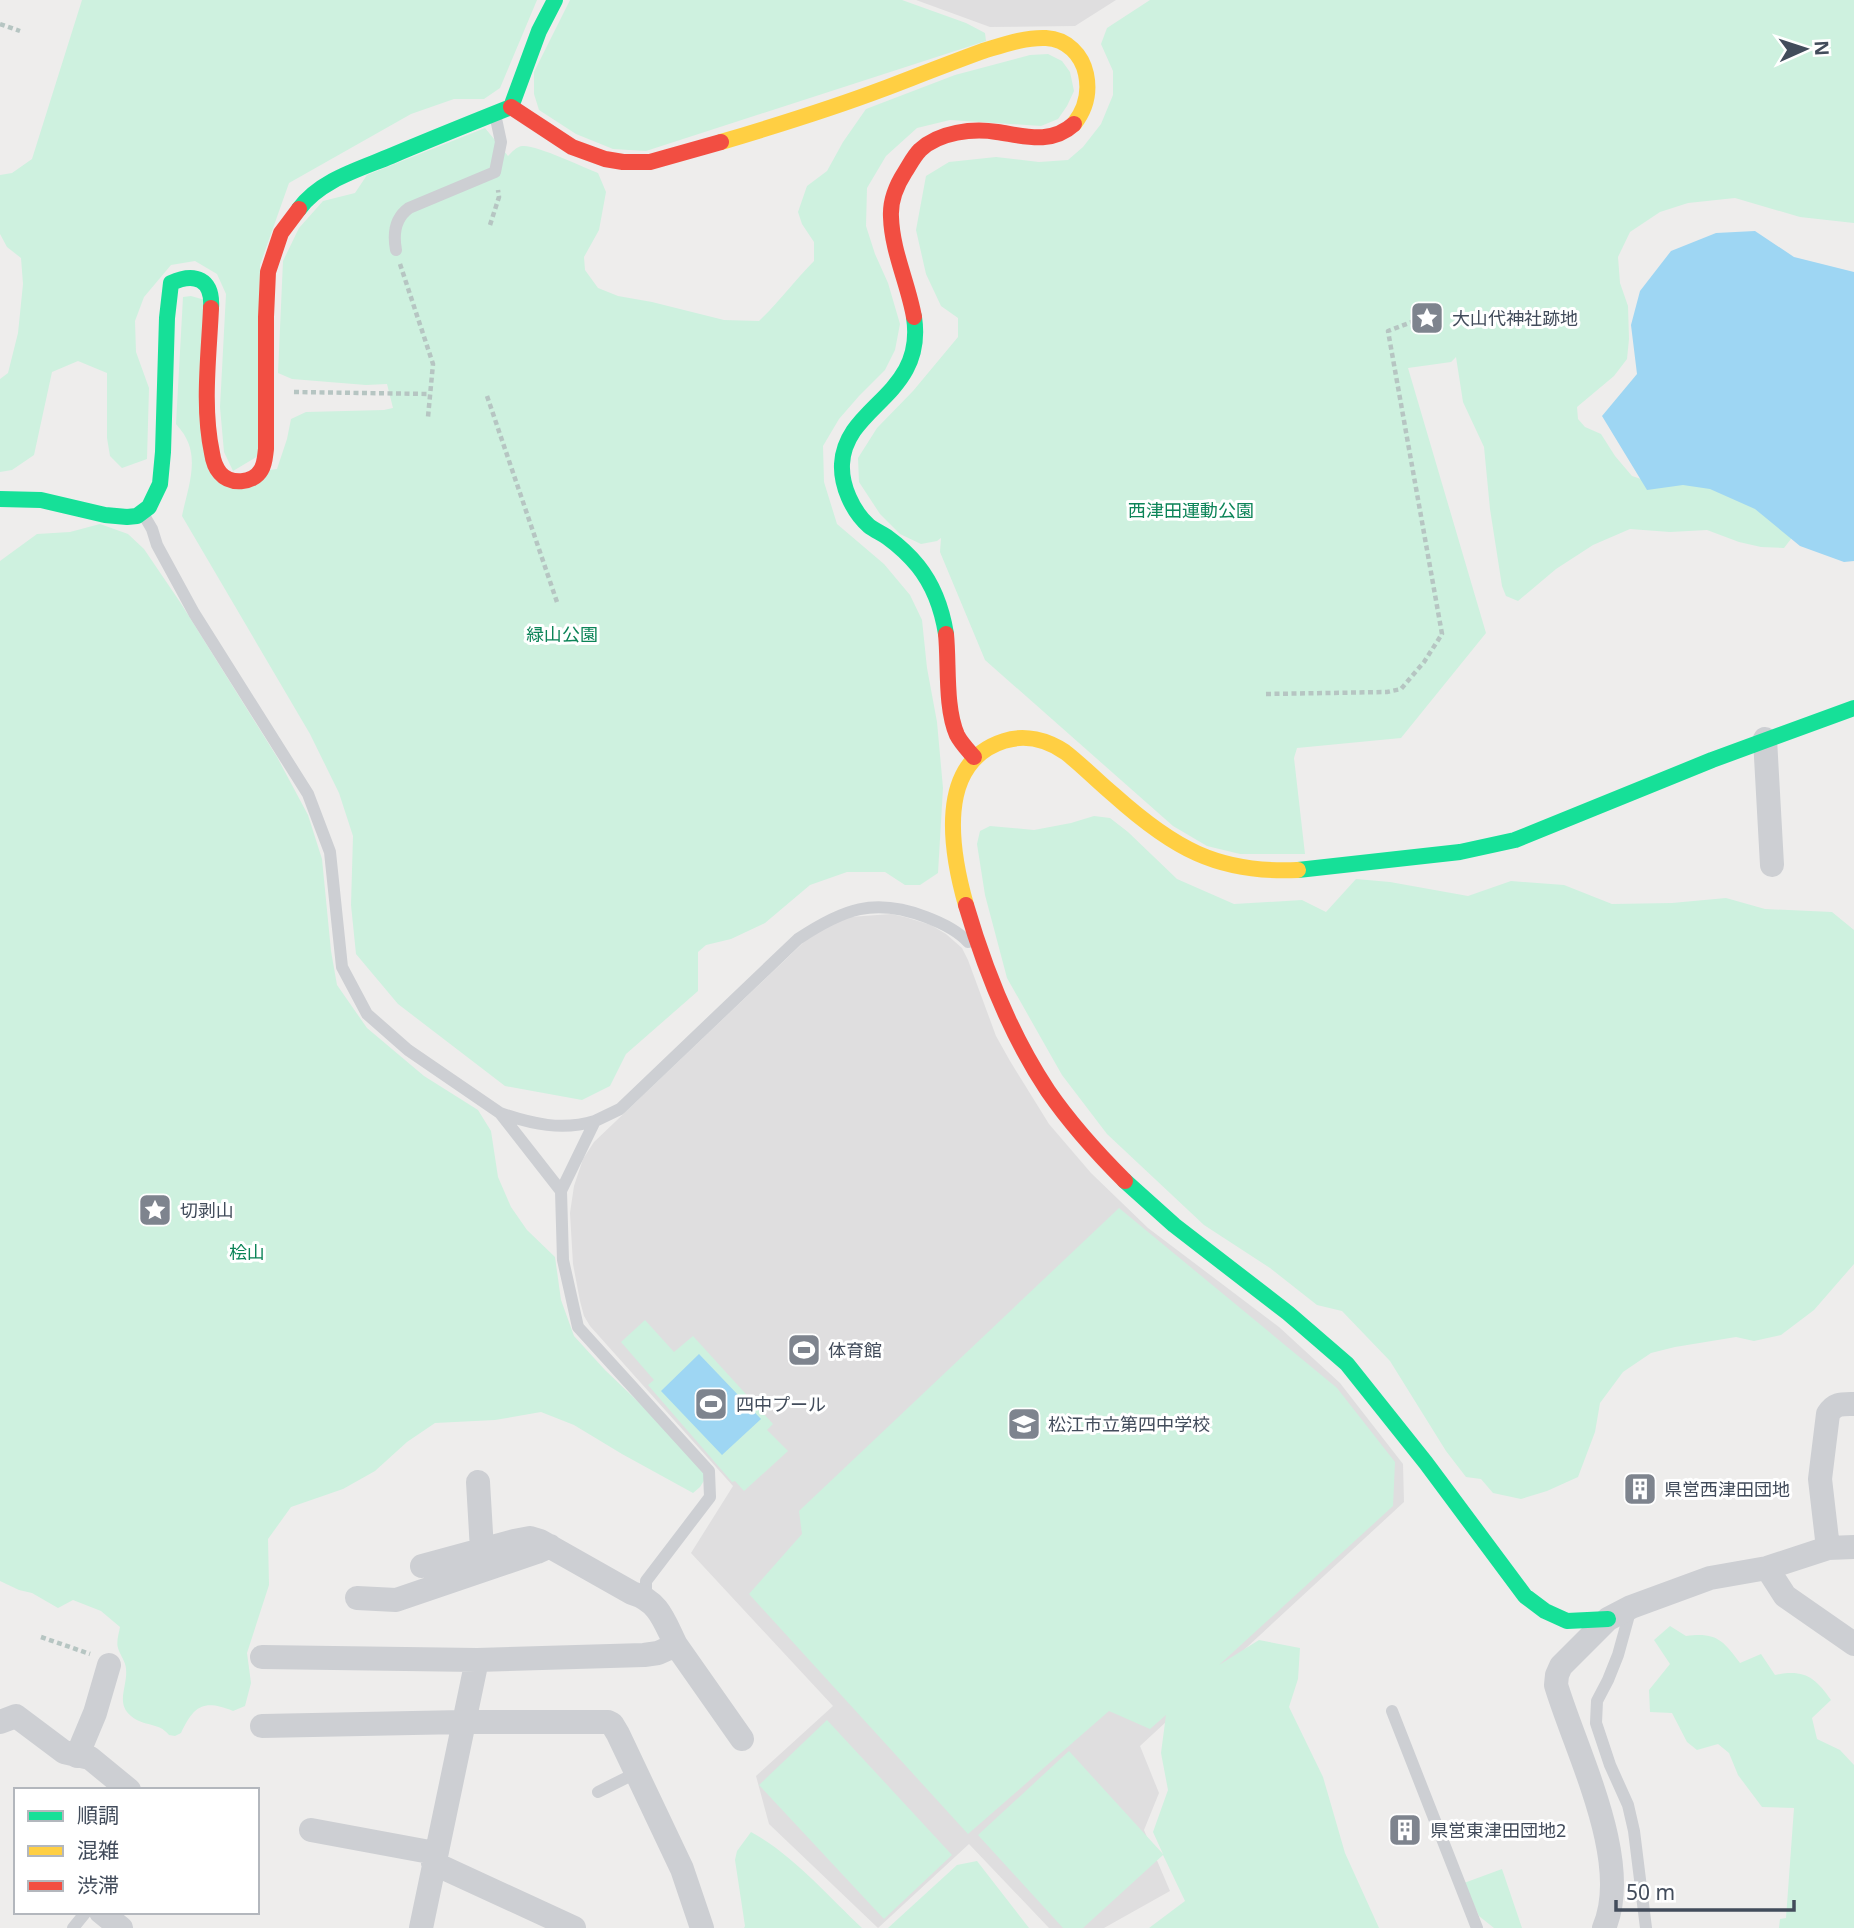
<svg xmlns="http://www.w3.org/2000/svg" width="1854" height="1928" font-family="'Noto Sans','Noto Sans JP',sans-serif">
  <style>
    .education { fill: #dfdedf }
    .green { fill: #cef1df }
    .water { fill: #9ed6f3 }
    .lines { fill: none; stroke-linecap: round; stroke-linejoin: round }
    .path { stroke: #b6c5c2; stroke-width: 4.5; stroke-dasharray: 5 3.5; stroke-linecap: butt }
    .lane { stroke: #cdcfd3; stroke-width: 12 }
    .street { stroke: #cdcfd3; stroke-width: 24 }
    .fast { stroke: #16e098; stroke-width: 16 }
    .slow { stroke: #ffcf43; stroke-width: 16 }
    .jam { stroke: #f24e42; stroke-width: 16 }
    .labels { text-anchor: middle; dominant-baseline: central; stroke-width: 6; stroke-linejoin: round; paint-order: stroke }
    .poi-label { font-size: 18px; fill: #424c5b; stroke: #fff; text-anchor: start }
    .park-label { font-size: 18px; fill: #0c8458; stroke: #fff }
  </style>
  <rect width="100%" height="100%" fill="#eeedec"/>
  <path class="education" d="M916,0H1116L1075,26L990,27Z
    M891,914L905,917L931,925L946,934L962,948L968,960L996,1036L1010,1061L1049,1124L1091,1173L1148,1228L1279,1327L1340,1383L1403,1464L1404,1502L1140,1746L1159,1793L1144,1830L1170,1891L1104,1928H1049L969,1844L878,1928L769,1824L756,1776L833,1706L691,1553L733,1486L590,1326L584,1316L580,1301L573,1264L570,1213L574,1186L583,1159L594,1142L807,939L829,925L850,917Z"/>
  <path class="green" d="M82,0H537L500,88L484,99H454L411,114L289,183L260,265L258,456L233,471L224,452L220,407L226,294L217,274L195,261L171,265L144,297L135,321L136,352L149,388L147,459L122,468L110,456L107,438V373L78,361L52,372L34,455L12,470L0,472V379L8,373L18,333L23,284L21,258L7,247L0,234V175L12,173L32,159Z
    M570,0H902L966,23L985,33L986,41L646,151L613,149L576,134L539,110L534,94V72Z
    M1150,0H1854V223L1800,217L1735,198L1688,203L1660,212L1630,232L1618,257L1620,283L1628,306L1629,339L1627,359L1614,376L1577,407L1578,419L1585,427L1601,434L1615,456L1632,476L1650,482L1706,483L1752,502L1794,535L1784,548L1761,547L1739,542L1707,530L1670,532L1630,529L1593,545L1556,569L1518,601L1506,596L1502,586L1490,509L1484,447L1463,402L1456,357L1451,362L1408,368L1486,633L1401,738L1297,748L1294,758L1305,854H1240L1207,846L1173,826L985,660L940,552L941,538L937,541L921,544L900,534L880,514L859,482L858,458L877,428L913,391L958,337V318L941,306L926,274L916,230L926,176L949,162L996,157L1039,162L1068,160L1083,147L1101,124L1113,95V71L1101,44L1107,28Z
    M1048,54L1062,61L1070,72L1074,91L1067,106L1058,119L1041,126L950,120L917,128L886,156L867,188L866,226L875,254L888,283L900,324L895,350L885,370L859,396L839,419L823,446L824,482L837,524L884,564L910,595L922,620L927,668L937,722L943,788L938,873L920,885H905L885,872H847L810,885L765,923L731,939L706,945L698,952V991L626,1054L610,1086L582,1100L505,1086L398,1004L356,954L351,905L353,836L339,793L310,734L182,516C187,491 199,462 186,438C184,433 179,428 176,424L183,297L191,296L205,300L213,478L277,469L287,439L291,419L306,412L384,410L393,408L387,384L366,385L292,379L278,373L283,261L299,228L323,201L355,193L367,175L485,128L508,156C512,152 516,147 522,146C535,144 583,167 598,173L606,192L599,230L584,257L585,270L598,288L618,296L652,302L724,320L759,321C779,302 795,280 814,261V242L802,224L798,212L807,186L827,171L843,142L866,109L955,75L1030,55Z
    M100,524L128,534L144,549L180,602L277,757L308,815L322,859L331,951L337,985L367,1028L424,1076L478,1110L491,1131L498,1177L511,1207L527,1230L555,1257L561,1300L574,1336L605,1370L676,1438L705,1471V1479L700,1487L693,1493L622,1454L574,1425L541,1412L495,1420L435,1423L407,1442L375,1471L343,1489L291,1507L268,1539L269,1585L247,1653L251,1683L245,1706L233,1711C203,1699 194,1706 181,1733L175,1736L169,1735C159,1722 144,1727 131,1716C115,1703 128,1686 126,1669C126,1662 120,1655 118,1648C116,1642 119,1633 120,1627L101,1611L73,1600L58,1608L32,1593L19,1590L0,1581V561L37,534L70,532Z
    M1094,816L1110,818L1128,832L1177,879L1234,904L1302,900L1326,912L1356,879L1390,882L1468,896L1511,881L1564,885L1612,904L1672,903L1726,898L1765,909L1832,912L1854,930V1264L1814,1310L1781,1335L1754,1341L1736,1337L1675,1347L1651,1353L1623,1372L1600,1403L1595,1432L1578,1477L1547,1491L1521,1499L1493,1493L1481,1479L1466,1477L1446,1451L1390,1361L1342,1311L1317,1305L1270,1268L1204,1225L1107,1134L1062,1075L1007,978L985,895L977,844L980,831L990,826L1034,830L1071,823Z
    M1119,1208L1337,1388L1395,1462L1393,1506L1219,1665L1259,1640L1300,1648L1298,1679L1289,1707L1323,1777L1345,1853L1379,1928H1149L1185,1901L1163,1855L1083,1928H1063L978,1835L1069,1751L1163,1854L1153,1832L1168,1790L1161,1753L1166,1715L1150,1729L1109,1711L968,1834L749,1594L802,1534L799,1511Z
    M645,1320L674,1352L693,1336L773,1424L767,1430L788,1451L744,1491L735,1481L732,1482L648,1385L654,1380L621,1342Z
    M1670,1626L1686,1636C1716,1632 1723,1640 1740,1663L1761,1654L1775,1675C1804,1669 1815,1677 1831,1700L1812,1718L1817,1739L1840,1750L1854,1765V1928H1779L1780,1919L1786,1918L1794,1808L1762,1807L1738,1775L1729,1753L1718,1744L1697,1750L1687,1742L1672,1713L1650,1712L1649,1690L1670,1664L1654,1640Z
    M827,1720L952,1855L884,1919L759,1785Z
    M751,1832C793,1855 827,1895 862,1928H744L745,1926L735,1860L737,1851Z
    M977,1861L1029,1928H888L957,1865Z
    M1502,1869L1522,1928H1494L1479,1916L1464,1883Z"/>
  <path class="water" d="M1755,231L1794,257L1854,272V561L1844,562L1800,546L1755,509L1710,489L1683,485L1647,490L1602,416L1637,374L1631,325L1640,291L1671,251L1716,233Z
    M699,1354L761,1419L722,1455L661,1391Z"/>
  <g class="lines">
    <path class="path" d="M0,24L20,31
      M490,225L499,197L498,190
      M400,264L433,364L428,417
      M294,392L430,394
      M487,396L558,605
      M1266,694L1387,692L1401,689L1424,662L1442,634L1388,331L1417,320
      M41,1637L90,1654"/>
    <path class="lane" d="M396,250C393,234 395,218 409,208L495,172L501,142L495,114
      M142,512L152,529L157,545L194,613L308,794L330,852L342,967L367,1014L408,1050L500,1113
      M595,1121C562,1131 532,1124 500,1113L561,1191L563,1260L578,1327L709,1471L710,1497L646,1581V1597
      M561,1191L595,1121L620,1109L798,939C843,909 874,897 926,917C942,923 957,930 968,942
      M1631,1608L1618,1655L1608,1680L1597,1701L1596,1723L1610,1765L1628,1805L1634,1831L1646,1928
      M1392,1711L1477,1928
      M598,1792L636,1773
      M73,1928L86,1912"/>
    <path class="street" d="M1765,739L1772,865
      M478,1482L482,1550
      M1828,1548L1820,1479L1828,1414C1835,1403 1842,1404 1854,1404
      M1767,1568L1785,1596L1854,1644
      M357,1598L396,1600L537,1552L550,1546
      M676,1645L742,1739
      M262,1657L477,1660L644,1655L658,1653L676,1645C664,1621 659,1601 632,1593L540,1541L530,1538L514,1541L422,1566
      M0,1722L16,1716L64,1752L90,1758L129,1790
      M262,1726L463,1722H608L612,1724L618,1734L682,1869L702,1928
      M77,1756L95,1713L109,1665
      M311,1830L435,1853
      M433,1863L574,1928
      M101,1912L121,1928
      M421,1928L477,1660
      M1604,1928C1633,1861 1576,1752 1556,1685L1557,1675L1561,1666L1608,1619L1631,1607L1710,1578L1767,1568L1828,1548L1854,1547"/>
    <path class="fast" d="M299,209C320,180 360,169 391,156C431,139 471,123 511,107L539,31L555,0
      M914,317C926,396 845,405 842,464C841,485 852,511 869,526C874,530 881,533 887,537C898,545 909,555 918,566C934,586 942,609 946,634
      M0,499L41,500L105,515L127,517L137,516L149,507L160,484L163,452L167,318L171,283C195,272 213,279 211,308
      M1298,870L1460,852L1515,840L1712,760L1854,708
      M1125,1181L1174,1225L1288,1313L1347,1364L1426,1463L1525,1596L1545,1611L1567,1621L1608,1619"/>
    <path class="slow" d="M721,142C775,126 830,109 883,89C917,76 950,63 983,51C1003,45 1025,37 1046,38C1067,39 1082,55 1086,74C1090,93 1085,110 1074,124
      M966,905C951,852 935,763 1004,741C1025,734 1047,740 1065,752C1082,765 1097,781 1114,795C1172,847 1217,874 1298,870"/>
    <path class="jam" d="M511,107L572,147L605,159L623,162H650L721,142
      M211,308C209,355 202,406 212,453C213,460 215,467 220,473C230,485 253,484 261,470C265,464 265,456 266,449V317L268,272L281,233L299,209
      M914,317C908,283 892,251 891,217C890,200 896,186 905,172C910,164 914,156 920,150C939,132 973,128 997,132C1024,136 1051,145 1074,124
      M946,634C949,664 945,708 957,735C961,743 968,750 974,757
      M966,905C985,970 1010,1034 1048,1091C1070,1123 1097,1153 1125,1181"/>
  </g>
  <defs>
    <symbol id="sight-square" viewBox="-11 -11 22 22"><rect x="-9" y="-9" width="18" height="18" rx="4" fill="#7e848e" stroke="#fff"/><path d="M0-6L1.8-2.2L6-1.7L2.9 1.2L3.7 5.4L0 3.3L-3.7 5.4L-2.9 1.2L-6-1.7L-1.8-2.2Z" fill="#fff"/></symbol>
    <symbol id="stadium-square" viewBox="-11 -11 22 22"><rect x="-9" y="-9" width="18" height="18" rx="4" fill="#7e848e" stroke="#fff"/><path d="M0-5a6.5 5 0 1 0 0 10a6.5 5 0 1 0 0-10ZM-3.5-1.8h7v3.6h-7Z" fill="#fff"/></symbol>
    <symbol id="school-square" viewBox="-11 -11 22 22"><rect x="-9" y="-9" width="18" height="18" rx="4" fill="#7e848e" stroke="#fff"/><path d="M0-5L7-2L0 1L-7-2ZM-4 1L0 2.5L4 1V4Q0 6-4 4Z" fill="#fff"/></symbol>
    <symbol id="building-square" viewBox="-11 -11 22 22"><rect x="-9" y="-9" width="18" height="18" rx="4" fill="#7e848e" stroke="#fff"/><path d="M-4-6H4V6H1V3H-1V6H-4ZM-2.5-4.3h1.7v1.8h-1.7ZM.8-4.3h1.7v1.8H.8ZM-2.5-1h1.7V.8h-1.7ZM.8-1h1.7V.8H.8Z" fill="#fff"/></symbol>
  </defs>
  <g fill-rule="evenodd">
    <use href="#sight-square" x="1408" y="299" width="38" height="38"/>
    <use href="#sight-square" x="136" y="1191" width="38" height="38"/>
    <use href="#stadium-square" x="785" y="1331" width="38" height="38"/>
    <use href="#stadium-square" x="692" y="1385" width="38" height="38"/>
    <use href="#school-square" x="1005" y="1405" width="38" height="38"/>
    <use href="#building-square" x="1621" y="1470" width="38" height="38"/>
    <use href="#building-square" x="1386" y="1811" width="38" height="38"/>
  </g>
  <g class="labels">
    <g class="poi-label">
      <text x="1452" y="318">大山代神社跡地</text>
      <text x="180" y="1210">切剥山</text>
      <text x="828" y="1350">体育館</text>
      <text x="736" y="1404">四中プール</text>
      <text x="1048" y="1424">松江市立第四中学校</text>
      <text x="1664" y="1489">県営西津田団地</text>
      <text x="1430" y="1830">県営東津田団地2</text>
    </g>
    <g class="park-label">
      <text x="1191" y="510">西津田運動公園</text>
      <text x="562" y="634">緑山公園</text>
      <text x="247" y="1252">桧山</text>
    </g>
  </g>
  <rect x="14" y="1788" width="245" height="126" fill="#ffffff" stroke="#b3b7bd" stroke-width="2"/>
  <rect x="28" y="1811" width="35" height="10" fill="#16e098" stroke="#b3b7bd" stroke-width="2"/>
  <text x="77" y="1823" font-size="21" fill="#424c5b">順調</text>
  <rect x="28" y="1846" width="35" height="10" fill="#ffcf43" stroke="#b3b7bd" stroke-width="2"/>
  <text x="77" y="1858" font-size="21" fill="#424c5b">混雑</text>
  <rect x="28" y="1881" width="35" height="10" fill="#f24e42" stroke="#b3b7bd" stroke-width="2"/>
  <text x="77" y="1893" font-size="21" fill="#424c5b">渋滞</text>
  <g transform="translate(1805 49) rotate(87)" stroke="#ffffff" stroke-width="5" paint-order="stroke">
  <path d="M0-5L12 26L0 18L-12 26Z" fill="#424c5b"/>
  <text y="-10" font-size="19" font-weight="bold" text-anchor="middle" fill="#424c5b">N</text>
  </g>
  <path d="M1616 1900v10h178v-10" fill="none" stroke="#424c5b" stroke-width="3.5"/>
  <text x="1626" y="1900" font-size="21" fill="#424c5b" stroke="#ffffff" stroke-width="5" paint-order="stroke">50 m</text>
</svg>
